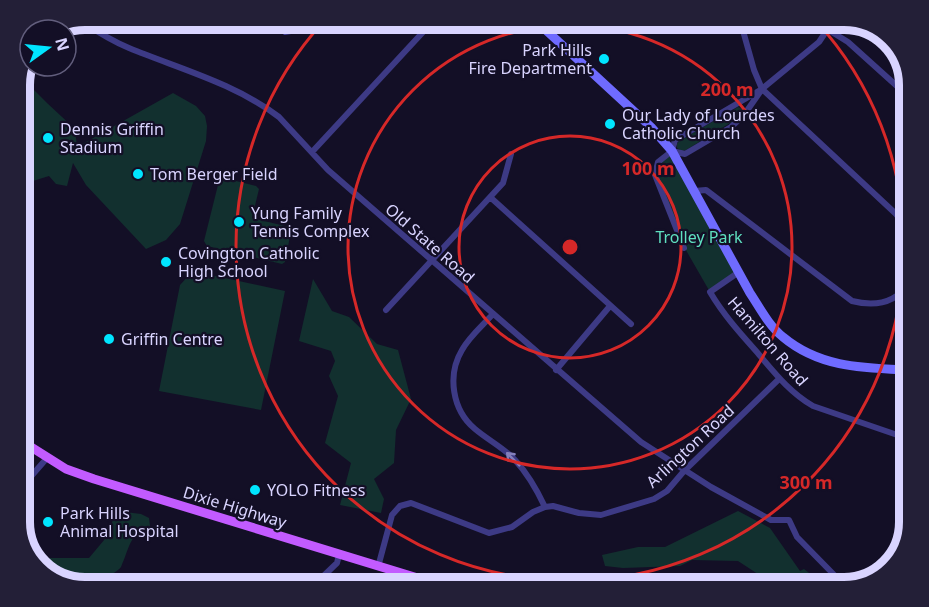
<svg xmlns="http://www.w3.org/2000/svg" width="929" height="607" font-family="'Noto Sans',sans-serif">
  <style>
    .green { fill: #12302f }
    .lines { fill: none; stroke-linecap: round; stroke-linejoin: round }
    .street { stroke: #3d3a85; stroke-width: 6 }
    .secondary { stroke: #6f6bff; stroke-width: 9 }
    .primary { stroke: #c25bff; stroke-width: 9 }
    .oneway { stroke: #837fbc }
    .ring { fill: none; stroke: #d62828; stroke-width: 3 }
    .poi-dot { fill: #00e5ff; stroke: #130f26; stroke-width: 2 }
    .labels { text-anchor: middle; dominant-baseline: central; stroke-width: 4.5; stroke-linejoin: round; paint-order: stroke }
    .poi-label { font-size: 16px; fill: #d9d4ff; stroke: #130f26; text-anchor: start }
    .park-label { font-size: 16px; fill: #5fe0c0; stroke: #130f26 }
    .street-label { font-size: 16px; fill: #d9d4ff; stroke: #130f26 }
    .rim { fill: none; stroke: #d9d4ff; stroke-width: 8 }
    .centre { fill: #d62828; stroke: #130f26; stroke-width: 3 }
    .ring-label { font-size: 18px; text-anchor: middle; font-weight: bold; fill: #d62828; stroke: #130f26; stroke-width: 4.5; stroke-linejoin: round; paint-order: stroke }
  </style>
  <rect width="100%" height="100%" fill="#130f26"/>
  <path class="green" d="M21,77L47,103L75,129L77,147L173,93L196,106L205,116L207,126L206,141L180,224L166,240L146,249L86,185L73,163L67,186L56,184L49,176L20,185V81Z
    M738,107L742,109V112L735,120L686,150L682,151L677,148V144L679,141Z
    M672,151L739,272L710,292L683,245L655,168Z
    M224,178L256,186L259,189L252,218L289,227L291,231L285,262L282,264L207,246L204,241L219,181Z
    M193,271L285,291L261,410L159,391L180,285Z
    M313,279L332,311L349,317L377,344L398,350L411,399L396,430L394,463L374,479L384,499L381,513L340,505L351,463L325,443L338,396L329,376L335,361L331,351L299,341Z
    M738,511L770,528L800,571L804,569L827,587H778L738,561L692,560L680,566L623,568L605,566L602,555L638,547H665Z
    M125,512L141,514L149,518L150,526C128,536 130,547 121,567C119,571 91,588 85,587C73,586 60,580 49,577L40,562L48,558H89L110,533L113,517Z
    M353,574L368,587H340L338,585Z"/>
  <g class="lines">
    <path class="street" d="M740,20L754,70L762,89L896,214L909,230
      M81,21C96,31 112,41 129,48C180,69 234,83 279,117L328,170L641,442L711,487L771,520H789L797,537L846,587
      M827,29L848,42L909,97
      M672,151L675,140L762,89L819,42L825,33L829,20
      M672,151L685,154L731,127L744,115L760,92
      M672,151L658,162L655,175L684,248
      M312,152L424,31L427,20
      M694,191L706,190L852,301C875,307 895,303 909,284
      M490,197L631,324
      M739,272L710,292C723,314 739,332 756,351C774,372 789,392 813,406L909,439
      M386,310L503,183L511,154
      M492,315C482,326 469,337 462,350C447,375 452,410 475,429C488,440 504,448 515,460C528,474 537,490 545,507
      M556,370L610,306
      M20,489L47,458
      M378,567L392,515L400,506L411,503L489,533L512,527L533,512L545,507L553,506L579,513L601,515L654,499L667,491L684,471L779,379
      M155,587C173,577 194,576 211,587
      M312,587L337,563L339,555"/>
    <path class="secondary" d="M256,20L285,30L400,20
      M535,20L651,127L672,151L750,293C760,308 769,326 783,337C820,368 864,368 909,370"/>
    <path class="primary" d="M20,440L66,469L94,479L447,587"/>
  </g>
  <defs><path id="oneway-shaft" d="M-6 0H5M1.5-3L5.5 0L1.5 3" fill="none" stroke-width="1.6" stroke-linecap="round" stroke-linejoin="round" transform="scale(1.5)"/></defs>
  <use class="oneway" href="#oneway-shaft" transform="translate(513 459) rotate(-135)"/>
  <g class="ring">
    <circle cx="570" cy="247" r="111"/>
    <circle cx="570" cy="247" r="222"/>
    <path d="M816 21A334 334 0 1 1 324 21"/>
  </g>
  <g class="poi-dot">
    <circle cx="604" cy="59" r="6"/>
    <circle cx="610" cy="124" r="6"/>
    <circle cx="48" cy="138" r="6"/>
    <circle cx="138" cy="174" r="6"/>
    <circle cx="239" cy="222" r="6"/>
    <circle cx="166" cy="262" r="6"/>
    <circle cx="109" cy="339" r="6"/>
    <circle cx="255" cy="490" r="6"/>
    <circle cx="48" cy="522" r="6"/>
  </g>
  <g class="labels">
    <g class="poi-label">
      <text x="592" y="50" text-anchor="end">Park Hills<tspan x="592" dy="18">Fire Department</tspan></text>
      <text x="622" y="115">Our Lady of Lourdes<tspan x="622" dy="18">Catholic Church</tspan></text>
      <text x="60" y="129">Dennis Griffin<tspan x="60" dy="18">Stadium</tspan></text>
      <text x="150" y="174">Tom Berger Field</text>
      <text x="251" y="213">Yung Family<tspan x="251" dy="18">Tennis Complex</tspan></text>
      <text x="178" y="253">Covington Catholic<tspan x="178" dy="18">High School</tspan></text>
      <text x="121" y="339">Griffin Centre</text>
      <text x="267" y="490">YOLO Fitness</text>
      <text x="60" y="513">Park Hills<tspan x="60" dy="18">Animal Hospital</tspan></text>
    </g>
    <g class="park-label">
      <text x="699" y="237">Trolley Park</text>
    </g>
    <g class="street-label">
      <text transform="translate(430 243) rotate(41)">Old State Road</text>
      <text transform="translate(768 341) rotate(49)">Hamilton Road</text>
      <text transform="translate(690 446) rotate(-43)">Arlington Road</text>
      <text transform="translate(235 507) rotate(17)">Dixie Highway</text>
    </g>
  </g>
  <path d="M0 0H929V607H0ZM85 30H844A55 55 0 0 1 899 85V522A55 55 0 0 1 844 577H85A55 55 0 0 1 30 522V85A55 55 0 0 1 85 30Z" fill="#231f37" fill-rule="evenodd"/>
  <path class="rim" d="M85 30H844A55 55 0 0 1 899 85V522A55 55 0 0 1 844 577H85A55 55 0 0 1 30 522V85A55 55 0 0 1 85 30Z"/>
  <circle cx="570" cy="247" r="9" class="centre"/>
  <g class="ring-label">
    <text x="727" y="96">200 m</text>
    <text x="648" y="175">100 m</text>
    <text x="806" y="489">300 m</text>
  </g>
  <g transform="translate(48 48) rotate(75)"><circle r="28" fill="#130f26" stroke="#625e7d" stroke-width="1.5"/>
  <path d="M0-4.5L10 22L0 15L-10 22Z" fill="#00e5ff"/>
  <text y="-9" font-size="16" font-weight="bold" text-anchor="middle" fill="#d9d4ff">N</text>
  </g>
</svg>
